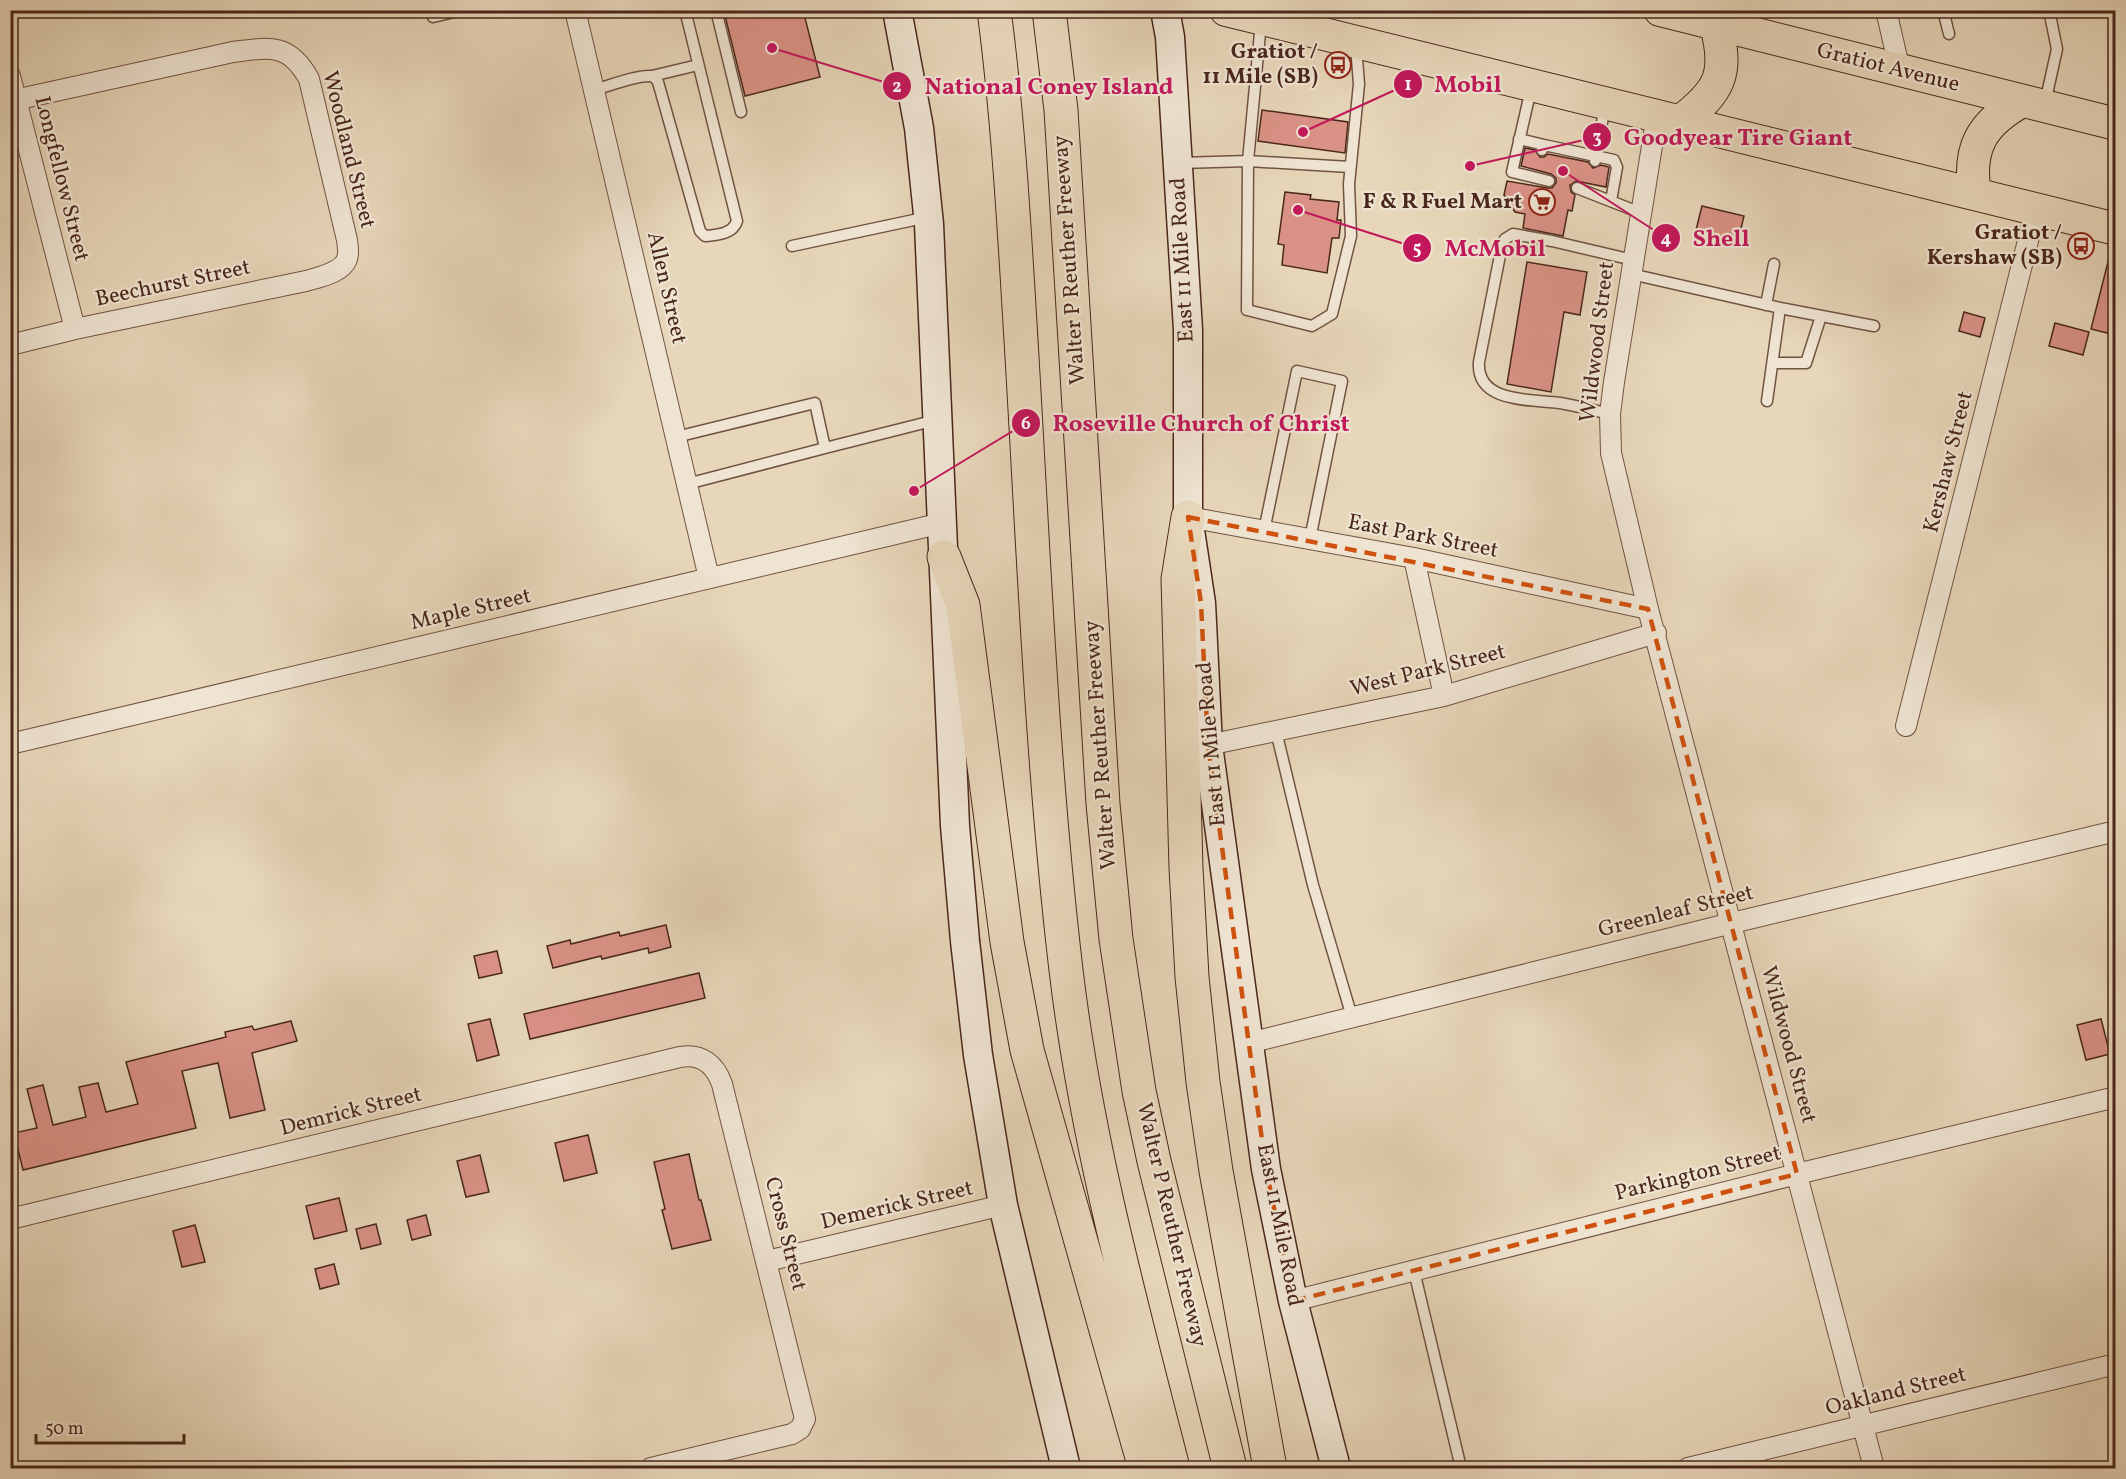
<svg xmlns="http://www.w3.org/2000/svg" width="2126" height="1479" font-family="Vollkorn,serif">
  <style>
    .building { fill: #da9286; stroke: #4a271b; stroke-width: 1.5 }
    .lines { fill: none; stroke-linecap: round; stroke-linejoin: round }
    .lane-casing { stroke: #715342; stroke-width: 13 }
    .street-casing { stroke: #715342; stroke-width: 22 }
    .secondary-casing { stroke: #4a271b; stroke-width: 31 }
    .primary-casing { stroke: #4a271b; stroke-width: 34 }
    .highway-casing { stroke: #4a271b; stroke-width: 35 }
    .lane { stroke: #efe4d2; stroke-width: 10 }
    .street { stroke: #efe4d2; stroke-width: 20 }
    .secondary { stroke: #efe4d2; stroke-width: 28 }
    .primary { stroke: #e7d6b9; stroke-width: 32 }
    .highway { stroke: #e7d6b9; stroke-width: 33 }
    .marked { fill: none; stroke: #d0520e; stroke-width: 4.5; stroke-dasharray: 12 8; stroke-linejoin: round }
    .labels { text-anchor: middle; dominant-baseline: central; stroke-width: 4.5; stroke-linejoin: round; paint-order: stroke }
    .poi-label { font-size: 22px; font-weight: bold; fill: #4a271b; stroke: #efe4d2; text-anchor: end }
    .street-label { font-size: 22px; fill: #4a271b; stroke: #efe4d2 }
    .leader { fill: none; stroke: #c2185b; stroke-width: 2 }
    .callout-dot { fill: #c2185b; stroke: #efe4d2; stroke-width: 2 }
    .mark-label { font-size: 18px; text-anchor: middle; font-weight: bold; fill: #fff }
    .callout-label { font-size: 24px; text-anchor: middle; font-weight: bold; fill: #c2185b; stroke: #efe4d2; stroke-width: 4.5; stroke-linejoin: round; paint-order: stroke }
  </style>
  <rect width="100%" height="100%" fill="#e7d6b9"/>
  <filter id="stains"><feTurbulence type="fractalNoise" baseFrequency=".00333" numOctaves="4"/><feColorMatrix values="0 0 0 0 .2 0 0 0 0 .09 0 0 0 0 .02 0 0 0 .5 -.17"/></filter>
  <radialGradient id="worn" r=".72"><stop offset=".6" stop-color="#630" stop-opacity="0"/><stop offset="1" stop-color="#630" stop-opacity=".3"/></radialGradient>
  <path class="building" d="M732,10H803L820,77L745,96L724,12Z
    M1262,110L1348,122L1345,153L1258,141Z
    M1525,148L1535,150L1540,157H1544L1548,154L1588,162L1593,168L1601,165L1609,167L1606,187L1576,181L1570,185L1571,192L1575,195L1572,211L1568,210L1563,236L1523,228L1525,214L1515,212L1504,195L1507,181L1548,188H1552L1556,183V178L1551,174L1521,166Z
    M1285,192L1311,195L1310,199L1339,202L1337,220H1341L1339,238H1332L1327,273L1282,265L1284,245L1278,244Z
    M1702,206L1744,216L1738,241L1696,230Z
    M2110,254L2115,255V335L2091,329Z
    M1527,262L1587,272L1580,315L1564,312L1551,392L1507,384Z
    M1964,312L1985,318L1980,337L1959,331Z
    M2055,323L2089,332L2083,355L2049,346Z
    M666,925L671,947L649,953L648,948L602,959L601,956L553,968L547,946L570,940L571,944L619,932L620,936Z
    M497,951L502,973L479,978L474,956Z
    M699,973L705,998L530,1039L524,1014Z
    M490,1019L499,1055L477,1061L468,1024Z
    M2101,1019L2110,1054L2086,1060L2077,1025Z
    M291,1021L297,1041L252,1053L265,1110L230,1118L218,1063L182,1071L196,1128L23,1170L14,1133L37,1128L27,1089L43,1085L53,1125L86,1117L79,1087L98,1083L106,1112L138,1104L126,1062L226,1037L225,1032L252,1026L254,1030Z
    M588,1135L597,1173L564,1181L555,1143Z
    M689,1154L699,1200H701L711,1240L672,1249L662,1210L665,1209L654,1162Z
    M480,1155L489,1192L466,1197L457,1161Z
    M339,1198L347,1231L314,1239L306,1206Z
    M426,1215L431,1235L412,1240L407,1220Z
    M376,1224L381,1244L361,1249L356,1229Z
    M195,1225L205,1262L182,1267L173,1231Z
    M334,1264L339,1284L320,1289L315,1269Z"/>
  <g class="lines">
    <defs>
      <path id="lane" d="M431,10L433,17L463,10
        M716,10L741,112
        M1943,10L1949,34
        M1261,22L1248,161L1247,310L1312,326L1332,314L1351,236L1349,184L1359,84L1356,46
        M652,76L698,65
        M1531,89L1512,172L1549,181
        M594,90C609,86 636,75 651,76C655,77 655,78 658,82L700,231L705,236C717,235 733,234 737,221L685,10
        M2045,103L2057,49L2049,10
        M1519,139L1544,145L1542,150
        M1544,145L1614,160L1617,167L1611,201
        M1595,161L1605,106
        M1180,163L1248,161L1350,167
        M1577,188L1641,213
        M792,246L928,217
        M1631,274L1780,308L1767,401
        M1766,305L1774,264
        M1780,308L1874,326
        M1773,363H1806L1821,316
        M1610,414C1593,410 1577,406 1560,403C1533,399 1476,404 1479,362L1502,245L1505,239L1513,234L1552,241L1633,260
        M676,437L815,403L825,448L687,484
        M825,448L936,420
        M1264,531L1297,371L1342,381L1310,539
        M1276,731L1313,885L1352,1017
        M1414,1271L1461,1468"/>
      <path id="street" d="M575,10L709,578
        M1886,10L1900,71
        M10,76L75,329
        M10,101L233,52C270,47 289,43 309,79L347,240C348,246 349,253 347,259C342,273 319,277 306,281L75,329L10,345
        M1657,115L1614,382L1610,414L1611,453L1648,609L1874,1468
        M1188,517L1414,558L1648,609
        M1414,558L1444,696
        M1906,726L2036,209
        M10,744L942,523
        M1208,745L1444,696L1656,633
        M1249,1043L1732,923L2116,831
        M10,1219L680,1057C701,1053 715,1064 722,1084L805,1419L800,1429L792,1434L651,1468
        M767,1261L1003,1205
        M1293,1301L1797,1174L2116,1097
        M1688,1468L2116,1364"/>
      <path id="secondary" d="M897,10L919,128L929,224L955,826L965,941L978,1055L1003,1205L1066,1468
        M1165,10L1170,37L1188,330V517L1201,603L1208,745L1266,1169L1293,1301L1336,1468"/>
      <path id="primary" d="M1226,10L2116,229
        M1660,10L2116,124
        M1681,121C1720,91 1729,74 1716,25
        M1975,194C1967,148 1982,123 2022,101"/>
      <path id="highway" d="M994,10C1009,125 1015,241 1022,357C1034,561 1042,766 1066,970C1086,1139 1131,1304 1173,1468
        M1049,10L1061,110L1103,804L1116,939L1139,1091L1154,1161L1230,1468
        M1188,517L1178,579L1186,868L1192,977L1203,1082L1216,1171L1270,1468
        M944,557L963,605L1007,942L1027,1050L1145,1468"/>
    </defs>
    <use href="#lane" class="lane-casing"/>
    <use href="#street" class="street-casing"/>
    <use href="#secondary" class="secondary-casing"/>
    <use href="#primary" class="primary-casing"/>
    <use href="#highway" class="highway-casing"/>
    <use href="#lane" class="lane"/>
    <use href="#street" class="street"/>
    <use href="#secondary" class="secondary"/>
    <use href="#primary" class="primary"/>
    <use href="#highway" class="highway"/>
  </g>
  <path class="marked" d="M1188,517L1648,609L1797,1174L1293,1301L1266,1169L1208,745L1201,603Z"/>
  <defs>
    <symbol id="bus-ring" viewBox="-11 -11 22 22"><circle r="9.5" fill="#efe4d2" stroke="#8f2418" stroke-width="1.5"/><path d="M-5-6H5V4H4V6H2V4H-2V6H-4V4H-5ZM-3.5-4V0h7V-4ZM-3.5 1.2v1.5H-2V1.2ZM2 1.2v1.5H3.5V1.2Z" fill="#8f2418"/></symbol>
    <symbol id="supermarket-ring" viewBox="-11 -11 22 22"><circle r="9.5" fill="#efe4d2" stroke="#8f2418" stroke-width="1.5"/><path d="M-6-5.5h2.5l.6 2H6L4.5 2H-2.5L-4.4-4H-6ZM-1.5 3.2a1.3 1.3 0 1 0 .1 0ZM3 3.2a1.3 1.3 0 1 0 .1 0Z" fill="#8f2418"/></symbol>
  </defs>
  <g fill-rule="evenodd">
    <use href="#bus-ring" x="1323" y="50" width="30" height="30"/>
    <use href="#supermarket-ring" x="1527" y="187" width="30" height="30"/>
    <use href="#bus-ring" x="2066" y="231" width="30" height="30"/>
  </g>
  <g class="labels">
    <g class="poi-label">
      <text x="1318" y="52">Gratiot /<tspan x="1318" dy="25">11 Mile (SB)</tspan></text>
      <text x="1522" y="202">F &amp; R Fuel Mart</text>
      <text x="2062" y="233">Gratiot /<tspan x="2062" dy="25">Kershaw (SB)</tspan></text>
    </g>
    <g class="street-label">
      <text transform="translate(1888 68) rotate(14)">Gratiot Avenue</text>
      <text transform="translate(348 150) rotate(76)">Woodland Street</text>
      <text transform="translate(61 179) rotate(76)">Longfellow Street</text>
      <text transform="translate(1070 260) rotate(-94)">Walter P Reuther Freeway</text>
      <text transform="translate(1183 260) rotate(-93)">East 11 Mile Road</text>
      <text transform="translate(173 284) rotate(-12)">Beechurst Street</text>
      <text transform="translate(666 288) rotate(77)">Allen Street</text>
      <text transform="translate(1598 342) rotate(-83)">Wildwood Street</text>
      <text transform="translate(1949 462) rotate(-76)">Kershaw Street</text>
      <text transform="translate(1423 537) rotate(11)">East Park Street</text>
      <text transform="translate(471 610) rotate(-13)">Maple Street</text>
      <text transform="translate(1428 671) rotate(-14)">West Park Street</text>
      <text transform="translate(1212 744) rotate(-95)">East 11 Mile Road</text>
      <text transform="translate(1101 745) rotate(-94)">Walter P Reuther Freeway</text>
      <text transform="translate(1676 912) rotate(-14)">Greenleaf Street</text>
      <text transform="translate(1788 1045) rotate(75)">Wildwood Street</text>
      <text transform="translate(351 1112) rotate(-14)">Demrick Street</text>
      <text transform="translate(1698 1174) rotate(-14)">Parkington Street</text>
      <text transform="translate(897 1206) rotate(-13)">Demerick Street</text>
      <text transform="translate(1171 1225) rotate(77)">Walter P Reuther Freeway</text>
      <text transform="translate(1279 1225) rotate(79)">East 11 Mile Road</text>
      <text transform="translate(785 1234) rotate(76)">Cross Street</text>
      <text transform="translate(1896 1392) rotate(-14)">Oakland Street</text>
    </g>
  </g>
  <path class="leader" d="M1303 132L1408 84M772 48L897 86M1470 166L1597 137M1563 171L1666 238M1298 210L1417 248M914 491L1026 423"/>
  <g class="callout-dot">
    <circle cx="1303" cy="132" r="6"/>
    <circle cx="772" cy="48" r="6"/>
    <circle cx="1470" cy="166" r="6"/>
    <circle cx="1563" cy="171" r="6"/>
    <circle cx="1298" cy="210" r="6"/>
    <circle cx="914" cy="491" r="6"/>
    <circle cx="1408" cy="84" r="15"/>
    <circle cx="897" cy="86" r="15"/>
    <circle cx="1597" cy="137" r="15"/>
    <circle cx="1666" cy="238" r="15"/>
    <circle cx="1417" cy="248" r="15"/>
    <circle cx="1026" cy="423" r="15"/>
  </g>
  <g class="mark-label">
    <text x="1408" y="90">1</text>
    <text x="897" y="92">2</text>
    <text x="1597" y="143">3</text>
    <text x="1666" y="244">4</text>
    <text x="1417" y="254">5</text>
    <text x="1026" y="429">6</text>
  </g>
  <g class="callout-label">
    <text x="1468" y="92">Mobil</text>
    <text x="1049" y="94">National Coney Island</text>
    <text x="1738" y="145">Goodyear Tire Giant</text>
    <text x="1721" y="246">Shell</text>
    <text x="1495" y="256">McMobil</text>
    <text x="1201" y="431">Roseville Church of Christ</text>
  </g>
  <rect width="2126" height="1479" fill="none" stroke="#e7d6b9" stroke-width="36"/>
  <rect x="12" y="12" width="2102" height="1455" fill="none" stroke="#4a271b" stroke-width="3"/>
  <rect x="18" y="18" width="2090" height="1443" fill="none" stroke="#4a271b" stroke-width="1.5"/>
  <path d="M36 1434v9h148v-9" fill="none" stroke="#4a271b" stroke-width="3"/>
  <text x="45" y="1434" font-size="18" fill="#4a271b" stroke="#efe4d2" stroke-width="4.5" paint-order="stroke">50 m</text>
  <rect width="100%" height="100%" filter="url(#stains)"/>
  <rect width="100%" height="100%" fill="url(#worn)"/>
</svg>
